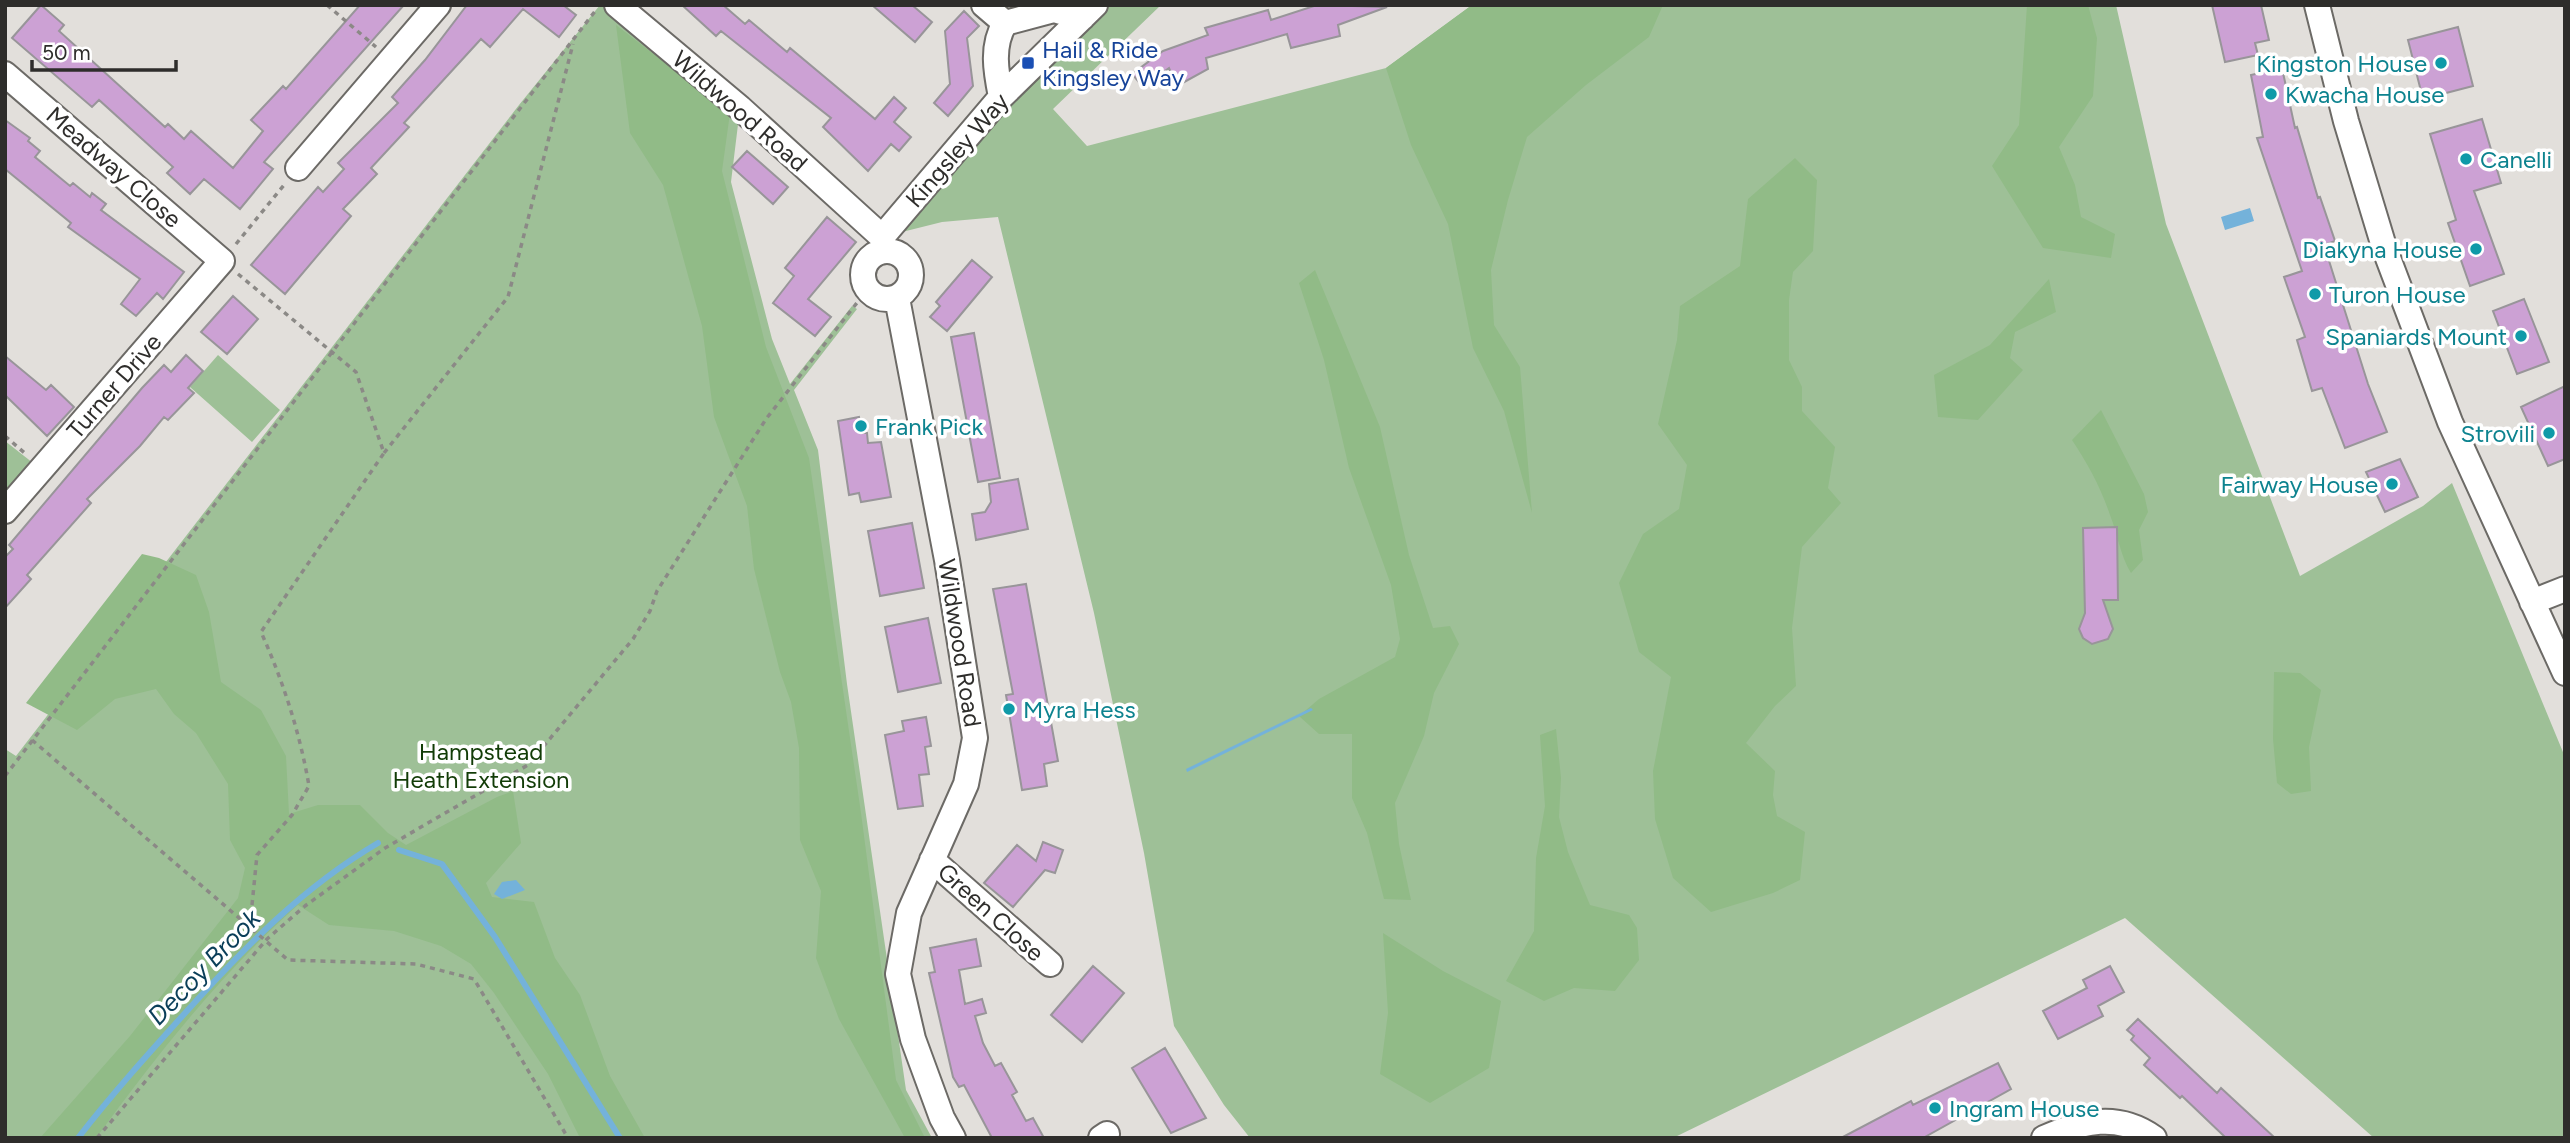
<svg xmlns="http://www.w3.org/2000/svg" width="2570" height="1143" font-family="Figtree,sans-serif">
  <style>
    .green { fill: #9ec097 }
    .forest { fill: #91bb87 }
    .water { fill: #74b2da }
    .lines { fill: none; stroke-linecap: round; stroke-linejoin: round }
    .stream { stroke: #74b2da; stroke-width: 6 }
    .building { fill: #cca1d4; stroke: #989599; stroke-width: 2 }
    .minor-casing { stroke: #6c6a66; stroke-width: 28 }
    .path { stroke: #8b8986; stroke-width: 3.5; stroke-dasharray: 5 5; stroke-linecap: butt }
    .minor { stroke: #fff; stroke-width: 24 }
    .transit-dot { fill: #1a4fb4; stroke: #fff; stroke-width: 2.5 }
    .culture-dot { fill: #0f9aa8; stroke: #fff; stroke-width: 2.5 }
    .labels { text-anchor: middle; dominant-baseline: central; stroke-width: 7; stroke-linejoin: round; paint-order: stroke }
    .transit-label { font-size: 24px; fill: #164399; stroke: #fff; text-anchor: start }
    .culture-label { font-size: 24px; fill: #0d838f; stroke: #fff; text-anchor: start }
    .street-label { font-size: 24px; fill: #2e2d2b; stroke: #fff }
    .park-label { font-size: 24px; fill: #123c07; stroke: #fff }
    .water-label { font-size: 26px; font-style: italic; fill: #0a3e59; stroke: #fff }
  </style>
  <rect width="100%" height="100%" fill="#e2dfdb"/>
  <path class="green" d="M600,5H617L740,108L731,182L772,339L790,384L852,306L857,309L794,390L818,450L847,684L906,1090L932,1138H5V749L16,756L519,105Z
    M1095,5H1161L1053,109L1087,146L1386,68L1472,5H2116L2166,224L2300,576L2423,506L2452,483L2565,757V1138H2374L2125,918L1673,1138H1250L1224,1105L1174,1026L1144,853L1094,613L998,217L942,222L882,237Z
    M218,355L280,410L252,442L190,387Z
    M5,441L33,463L5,496Z"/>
  <path class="forest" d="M1472,5H1663L1649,37L1586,85L1527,137L1508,200L1491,270L1494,325L1520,367L1532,513L1504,411L1473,348L1448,224L1411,145L1386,68Z
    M2027,5H2088L2097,38L2093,96L2059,147L2075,185L2081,217L2115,234L2111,258L2043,248L1992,166L2019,125Z
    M616,25L730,113L722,171L766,347L809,458L861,813L896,1080L925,1138H905L839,1019L816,958L821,891L800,840L799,748L791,702L780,672L754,569L747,506L714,417L702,326L663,185L630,133Z
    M1795,158L1817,180L1813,251L1793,272L1789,300V360L1802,387V411L1835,447L1828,488L1841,503L1802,547L1792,628L1796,686L1775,706L1746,743L1775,771L1773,795L1777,816L1805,832L1800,880L1773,893L1711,912L1673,878L1655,819L1653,771L1671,677L1639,652L1619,583L1643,534L1679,509L1687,465L1658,424L1677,340L1680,306L1740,266L1748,199Z
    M1315,270L1380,427L1409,555L1433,628L1450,626L1459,644L1434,693L1424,736L1395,803L1399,844L1411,900L1384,899L1367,833L1352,798V734H1319L1299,716L1319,699L1395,657L1400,639L1391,585L1349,468L1324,360L1299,283Z
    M2049,279L2056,312L2015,332L2010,358L2023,370L1978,420L1938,417L1934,375L1990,345Z
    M2101,410L2144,494L2148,512L2139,530L2143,560L2131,573C2120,555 2118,535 2110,515C2101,488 2088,464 2072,440Z
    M142,554L159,558L196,575L209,612L221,682L261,710L286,756L289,814L318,805H360L388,833L406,845L497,797L513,791L521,843L486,883L492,897L534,902L555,958L580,995L610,1076L645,1138H580L548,1074L494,993L471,964L441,946L394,931L329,925L298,905C221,973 157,1055 96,1138H40L130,1036L238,898L245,868L230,840L228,784L196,733L174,714L156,689L115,699L77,730L26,703Z
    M2274,672L2300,673L2321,690L2309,747L2311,791L2291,794L2277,783L2273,739Z
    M1556,729L1561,778L1559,817L1568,852L1590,905L1629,915L1637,928L1639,960L1615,991L1574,988L1544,1001L1506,981L1534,931L1536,858L1545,806L1540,735Z
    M1383,933L1443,971L1501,1001L1489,1068L1430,1103L1380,1074L1388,1013Z"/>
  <path class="water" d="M2250,208L2254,221L2225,230L2221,217Z
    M1311,708L1313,710L1187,772L1186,769Z
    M516,880L525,890L502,899L494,894L502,882Z"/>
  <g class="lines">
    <path class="stream" d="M399,850L442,864L495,937L620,1138
      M78,1138C112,1094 149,1053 186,1012C244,948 303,887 378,843"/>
  </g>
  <path class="building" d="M41,5L64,25L59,31L165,127L168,124L184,139L191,131L233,168L263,131L251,120L283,86L286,89L360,5H404L264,162L273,169L240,209L204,179L190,194L167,173L173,167L99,100L92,107L12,38Z
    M467,5H563L576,15L559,37L523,9L490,47L481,39L404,123L409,127L371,168L377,174L343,209L351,216L285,294L251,265L318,187L323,192L344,169L338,163L398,103L392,97L425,60Z
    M682,5H723L745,24L749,20L787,52L790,48L875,119L894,97L906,108L894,122L911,137L899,151L891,144L868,171L823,127L831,118L721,31L716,36Z
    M872,5H912L932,22L915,42Z
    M1317,5L1387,7L1338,25L1340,36L1291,48L1287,34L1206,58L1208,69L1177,86L1169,68L1143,87L1132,74L1163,51L1208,35L1205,28L1268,10L1271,20Z
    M2212,5H2261L2269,40L2255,43L2258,55L2225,62Z
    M964,11L979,26L967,38L973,86L948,116L934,103L950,84L945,31Z
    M2458,27L2473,86L2423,99L2408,40Z
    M2282,68L2295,128L2297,127L2318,198L2320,197L2335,241L2324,245L2368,384L2387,432L2345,448L2322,388L2312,391L2297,340L2305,337L2284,277L2302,271L2257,138L2263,137L2251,75Z
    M2482,119L2501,183L2474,191L2504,274L2470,286L2448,223L2456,220L2430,134Z
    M5,120L30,138L28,141L40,151L35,157L70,186L73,183L90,197L92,193L106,204L101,210L184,272L163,299L157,293L136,316L121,304L140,279L68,227L71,223L5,169Z
    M747,151L788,187L773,204L732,167Z
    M827,217L856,242L808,299L831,317L815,336L773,303L794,276L785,268Z
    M972,260L992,277L947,331L930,317L940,306L936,302Z
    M233,296L258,319L227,354L201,332Z
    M2524,299L2549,362L2517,374L2493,311Z
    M974,333L1000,478L978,482L951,337Z
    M186,355L203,371L188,388L194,393L168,420L164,417L140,446L87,499L91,503L27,575L31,579L5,608V557L13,549L9,545L142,388L164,365L171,372Z
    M5,356L46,390L51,385L74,407L47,436L5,395Z
    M2565,386V459L2548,466L2521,407Z
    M859,417L862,433H867L868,443L881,442L891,497L861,502L859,493L849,495L838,421Z
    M2400,459L2418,497L2385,512L2366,472Z
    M1018,479L1028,529L976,540L972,514L985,512L991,502L989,484Z
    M912,523L924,588L880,596L868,531Z
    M2117,527L2118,600H2103L2113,629L2108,639L2092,644L2083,638L2079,629L2085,613L2083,528Z
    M1026,584L1058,761L1044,764L1047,786L1022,790L1006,695L1013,694L993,589Z
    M928,618L941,683L898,692L885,627Z
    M926,717L931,746L925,747L929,774L919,775L923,806L898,809L885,735L904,731L902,721Z
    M1043,842L1063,850L1055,873L1045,870L1013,907L984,883L1017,845L1036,861Z
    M976,939L981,966L959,970L965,1004L982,999L986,1013L975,1016L983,1043L995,1066L1001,1063L1017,1092L1012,1095L1026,1121L1033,1118L1044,1138H992L964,1085L959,1087L953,1077L929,973L935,972L930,948Z
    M1093,966L1124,993L1082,1042L1051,1015Z
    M2110,966L2124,992L2098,1006L2103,1016L2058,1039L2043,1011L2087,988L2083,980Z
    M2138,1019L2217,1093L2221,1088L2275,1138H2226L2182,1096L2180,1098L2144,1065L2150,1058L2131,1040L2134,1036L2127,1030Z
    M1165,1048L1206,1118L1171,1133L1132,1068Z
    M1998,1063L2011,1089L1923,1138H1841L1911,1101L1913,1105Z"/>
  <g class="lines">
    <defs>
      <path id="minor" d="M617,5L740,108L882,237L885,251
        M984,5L1005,23
        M2317,5L2346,121L2385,250L2450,422L2565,673
        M5,74L222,261L5,511
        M1001,97C996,72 991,46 1005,23L1054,10L1082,18
        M298,168L438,5
        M882,237L1001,97L1095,5
        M863 275a24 24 0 1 1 48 0a24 24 0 1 1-48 0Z
        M897,298L947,560L975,738L966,784L909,913L898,974L913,1039L942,1118L953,1138
        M2532,602L2565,589
        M932,860L1050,964
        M1101,1138L1107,1134
        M2044,1138C2082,1121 2118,1112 2154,1138"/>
    </defs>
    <use href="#minor" class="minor-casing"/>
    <path class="path" d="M327,5L376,47
      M236,244L284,185
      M238,274L356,372L384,453L261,632C283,681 300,733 309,786L292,815L257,855L250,925
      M5,436L27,455
      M384,453L508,297L573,44
      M32,740L288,960L416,964L474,979L568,1138
      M5,776L596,10
      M97,1138L267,939L305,906L385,848L528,765L633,639L650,611L657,591L766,419L867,290"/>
    <use href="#minor" class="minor"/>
  </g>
  <rect class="transit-dot" x="1021" y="56" width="14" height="14" rx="3.5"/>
  <g class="culture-dot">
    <circle cx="2441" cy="63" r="7"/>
    <circle cx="2271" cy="94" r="7"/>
    <circle cx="2466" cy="159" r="7"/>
    <circle cx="2476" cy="249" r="7"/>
    <circle cx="2315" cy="294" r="7"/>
    <circle cx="2521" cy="336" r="7"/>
    <circle cx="861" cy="426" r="7"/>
    <circle cx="2549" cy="433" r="7"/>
    <circle cx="2392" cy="484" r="7"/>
    <circle cx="1009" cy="709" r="7"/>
    <circle cx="1935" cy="1108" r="7"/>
  </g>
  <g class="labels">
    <g class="transit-label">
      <text x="1042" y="49">Hail &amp; Ride<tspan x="1042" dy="28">Kingsley Way</tspan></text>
    </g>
    <g class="culture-label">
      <text x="2427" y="63" text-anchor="end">Kingston House</text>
      <text x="2285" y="94">Kwacha House</text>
      <text x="2480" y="159">Canelli</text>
      <text x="2462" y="249" text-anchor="end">Diakyna House</text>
      <text x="2329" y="294">Turon House</text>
      <text x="2507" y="336" text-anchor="end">Spaniards Mount</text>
      <text x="875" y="426">Frank Pick</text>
      <text x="2535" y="433" text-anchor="end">Strovili</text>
      <text x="2378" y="484" text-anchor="end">Fairway House</text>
      <text x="1023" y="709">Myra Hess</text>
      <text x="1949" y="1108">Ingram House</text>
    </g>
    <g class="street-label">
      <text transform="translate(740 111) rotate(41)">Wildwood Road</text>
      <text transform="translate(957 150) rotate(-49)">Kingsley Way</text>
      <text transform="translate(114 167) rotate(41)">Meadway Close</text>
      <text transform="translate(114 386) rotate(-49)">Turner Drive</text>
      <text transform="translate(960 643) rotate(81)">Wildwood Road</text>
      <text transform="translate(991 912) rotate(42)">Green Close</text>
    </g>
    <g class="park-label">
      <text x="481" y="751">Hampstead<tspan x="481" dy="28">Heath Extension</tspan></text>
    </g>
    <g class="water-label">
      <text transform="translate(204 967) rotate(-46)">Decoy Brook</text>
    </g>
  </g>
  <rect width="2570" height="1143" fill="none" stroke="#2e2d2b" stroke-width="14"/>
  <path d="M32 60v10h144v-10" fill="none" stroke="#2e2d2b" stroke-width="3.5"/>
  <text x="42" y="60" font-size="21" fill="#2e2d2b" stroke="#ffffff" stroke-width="5" paint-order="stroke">50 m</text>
</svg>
